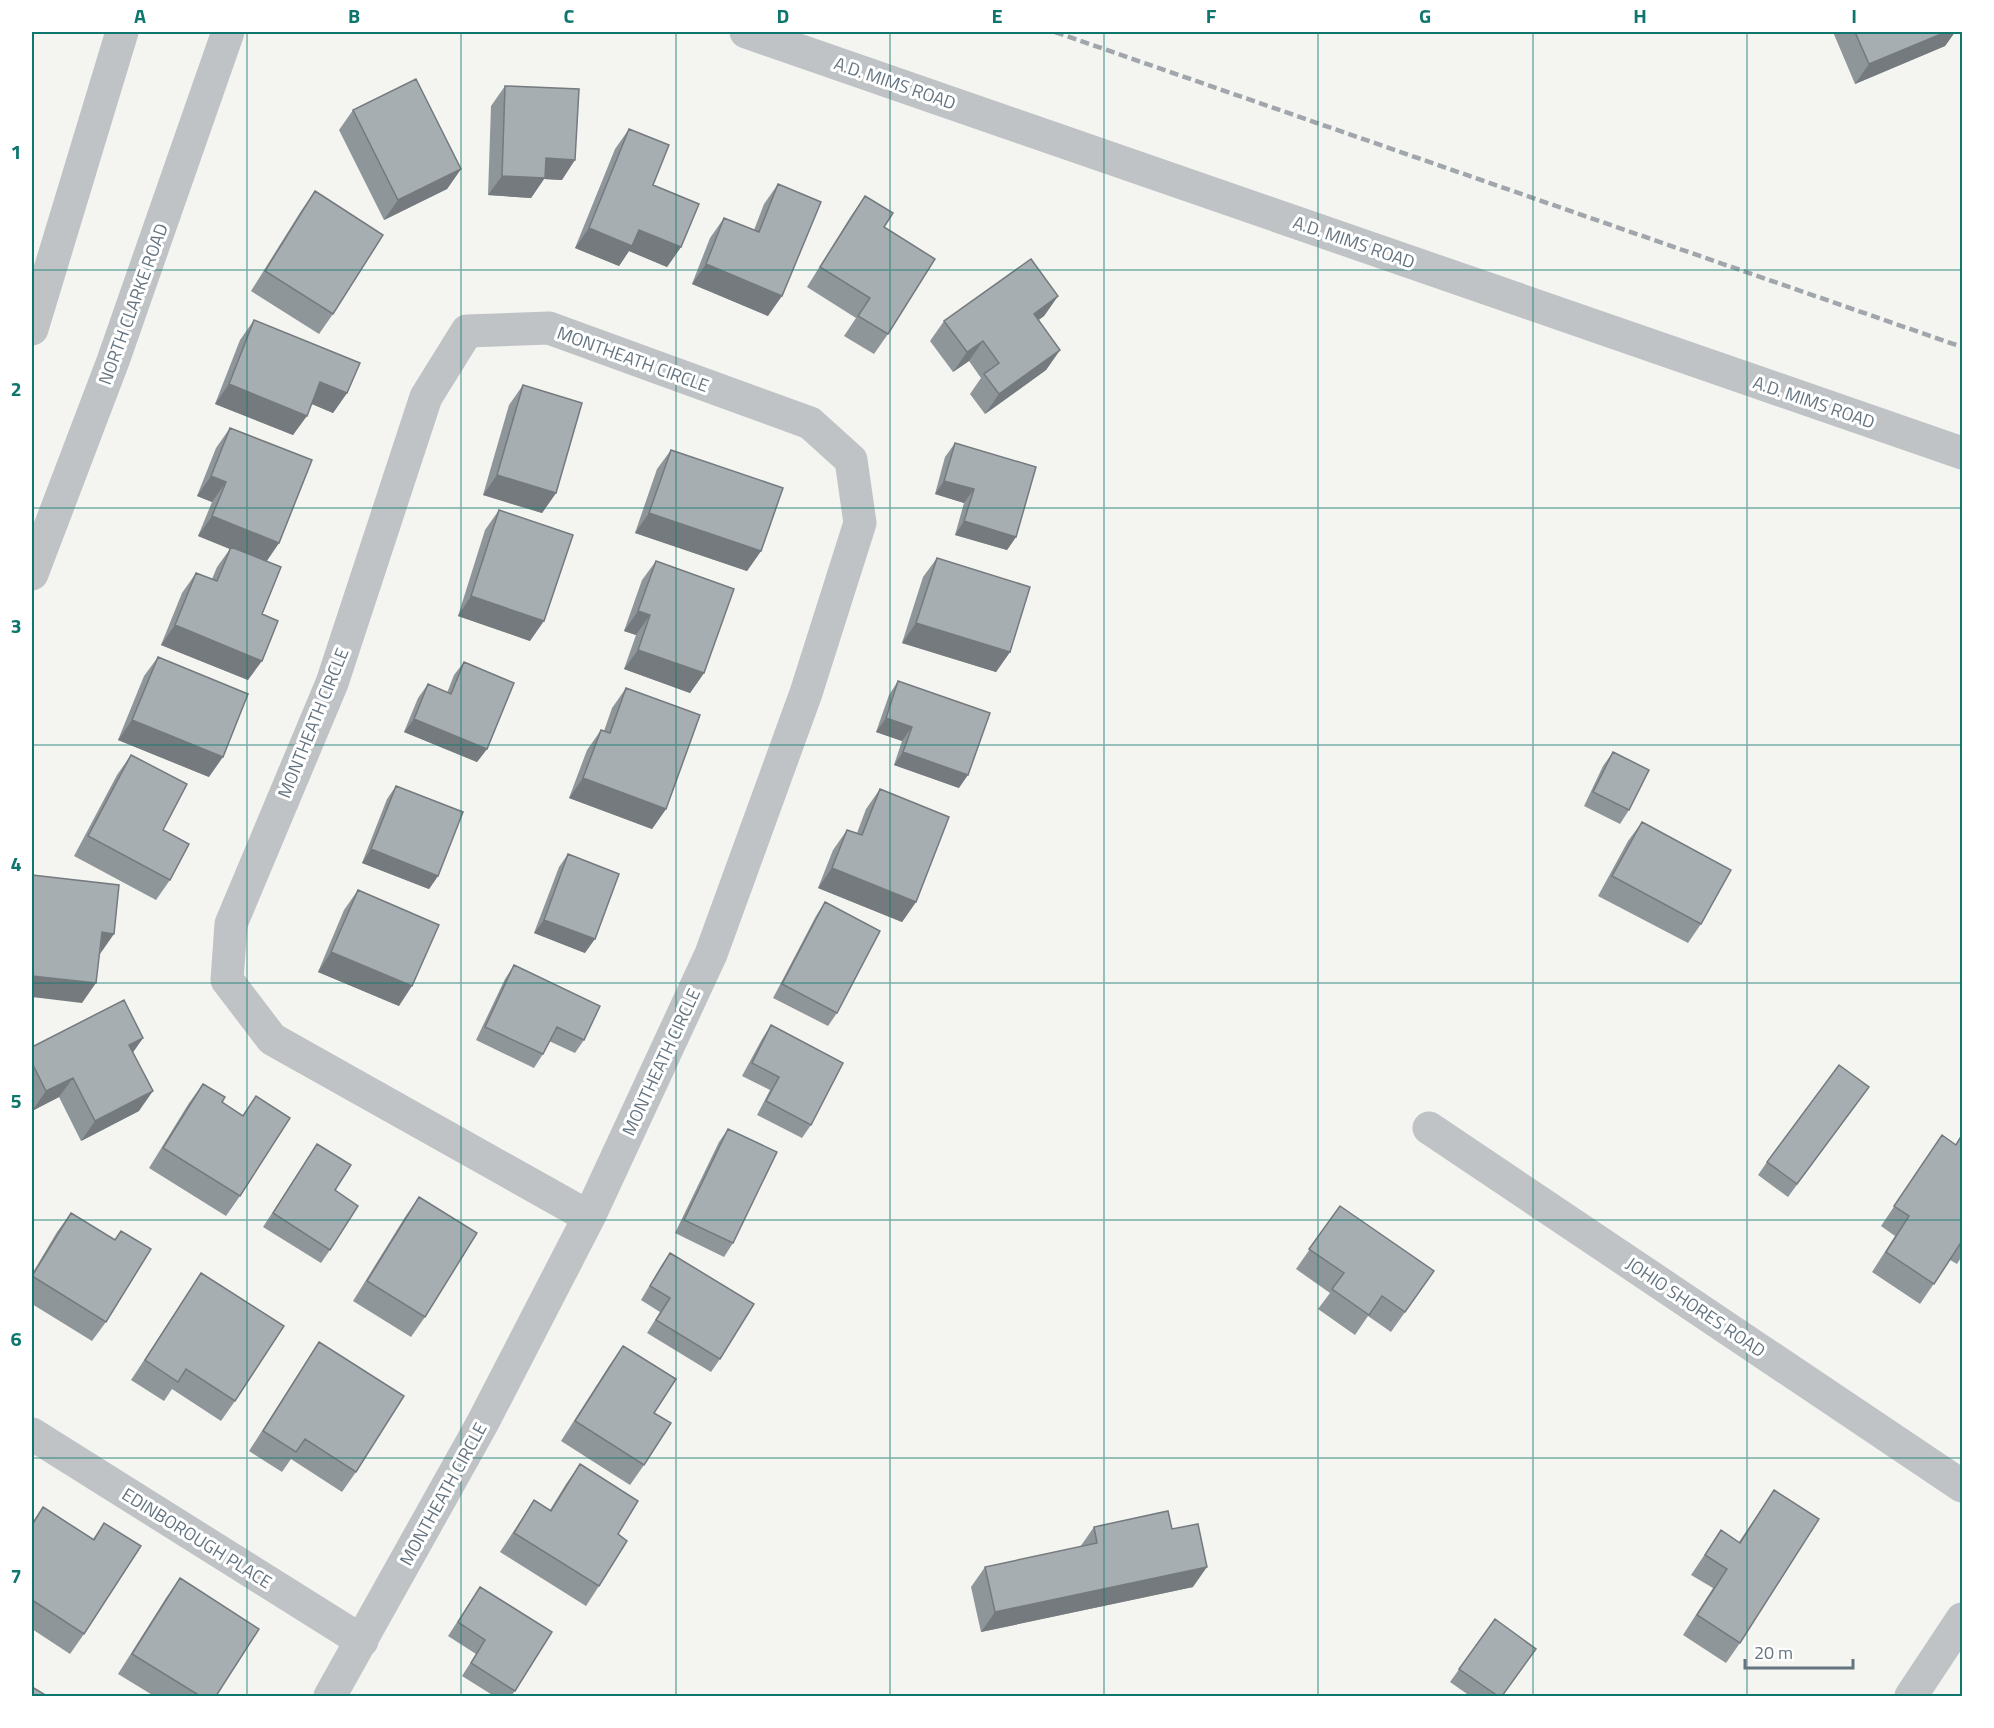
<svg xmlns="http://www.w3.org/2000/svg" width="1994" height="1728" font-family="'Titillium Web',sans-serif">
  <style>
    .lines { fill: none; stroke-linecap: round; stroke-linejoin: round }
    .minor { stroke: #bfc3c6; stroke-width: 33 }
    .tertiary { stroke: #bfc3c6; stroke-width: 33 }
    .rail { stroke: #a0a6ab; stroke-width: 4.5; stroke-dasharray: 9 4.5; stroke-linecap: butt }
    .wall { fill: #8f9699 }
    .shaded-wall { fill: #747a7d }
    .building { fill: #a6aeb2; stroke: #747a7d; stroke-width: 1.5 }
    .grid { fill: none; stroke: #0f766e; stroke-width: 1.5; stroke-opacity: 0.55 }
    .labels { text-anchor: middle; dominant-baseline: central; stroke-width: 6; stroke-linejoin: round; paint-order: stroke }
    .street-label { font-size: 18px; fill: #647480; stroke: #fff }
    .neatline { fill: none; stroke: #0f766e; stroke-width: 2 }
    .grid-label { font-size: 20px; text-anchor: middle; font-weight: bold; fill: #0f766e }
  </style>
  <rect width="100%" height="100%" fill="#f4f4f0"/>
  <g class="lines">
    <path class="minor" d="M1429,1128L1962,1486
      M32,1434L362,1641
      M330,1696L482,1424L589,1217L711,954L806,693L860,523L851,460L810,423L549,328L467,331L426,397L332,683L231,924L227,980L272,1039L589,1217"/>
    <path class="tertiary" d="M746,32L1962,453
      M32,329L122,32
      M32,574L113,361L228,32
      M1911,1696L1962,1619"/>
    <path class="rail" d="M1055,32L1962,347"/>
  </g>
  <path class="wall" d="M1833,32H1955L1945,46L1855,84Z
    M505,86L562,180L544,179L531,198L488,195L491,106Z
    M353,110L461,169L447,189L384,220L339,130Z
    M629,129L681,247L667,267L629,251L619,266L575,248L615,149Z
    M778,184L768,316L692,284L710,238L724,218L754,230L764,204Z
    M315,191L333,314L319,334L251,291L301,211Z
    M865,196L884,227L888,334L874,354L844,336L856,318L807,287L851,216Z
    M1058,296L1044,316L1038,320L1060,350L1046,370L985,414L970,394L981,378L969,361L953,372L930,341L944,321Z
    M254,320L347,393L333,413L312,404L293,435L215,404L240,340Z
    M523,385L556,493L542,513L483,495L509,405Z
    M230,428L279,543L267,561L262,614L248,680L161,645L182,593L196,573L212,579L217,567L230,549L198,536L212,502L197,496L216,448Z
    M955,443L1016,537L1007,550L955,535L964,503L935,494L945,457Z
    M671,450L761,551L747,571L635,533L657,469Z
    M499,510L530,641L458,616L485,530Z
    M937,558L1010,652L996,672L902,643L923,577Z
    M656,561L704,673L690,693L624,669L636,635L624,631L642,580Z
    M158,657L209,777L118,740L144,676Z
    M464,662L487,749L477,762L404,732L418,698L428,684L447,693L454,675Z
    M898,681L959,788L894,765L902,741L876,732L889,695Z
    M626,688L666,809L652,829L569,798L587,750L601,730L604,731L612,708Z
    M1613,752L1629,810L1620,824L1584,806L1603,766Z
    M131,755L163,830L170,880L156,900L74,856L117,775Z
    M396,786L438,876L429,889L362,863L387,799Z
    M880,789L916,902L902,922L818,888L833,850L847,830L857,833L866,809Z
    M1642,822L1701,924L1688,943L1598,896L1628,841Z
    M568,854L585,953L534,933L559,867Z
    M358,890L399,1006L318,972L344,910Z
    M825,902L837,1013L828,1026L773,998L816,916Z
    M514,965L584,1040L575,1053L549,1041L543,1054L534,1068L476,1040L505,979Z
    M771,1025L811,1125L802,1138L757,1115L770,1090L742,1076L762,1039Z
    M143,1038L133,1052L139,1111L81,1141L59,1097L32,1111V1047Z
    M203,1084L222,1102L243,1115L256,1096L240,1196L226,1216L149,1168L189,1103Z
    M1859,1100L1788,1197L1758,1175L1767,1162Z
    M728,1129L733,1243L724,1257L675,1233L719,1142Z
    M1962,1134V1256L1957,1264L1950,1260L1920,1304L1872,1272L1895,1236L1881,1226L1942,1135L1955,1145Z
    M317,1144L335,1190L330,1250L321,1263L263,1227Z
    M419,1197L425,1317L411,1337L353,1301L405,1217Z
    M1340,1206L1434,1271L1391,1332L1368,1316L1355,1335L1318,1309L1330,1293L1296,1269Z
    M71,1213L115,1240L121,1231L106,1322L92,1341L32,1304V1274L57,1232Z
    M670,1253L720,1359L711,1372L647,1333L660,1312L641,1300L661,1266Z
    M201,1273L235,1401L221,1421L172,1389L164,1401L131,1380Z
    M319,1342L356,1472L342,1492L291,1459L282,1472L249,1451L306,1362Z
    M623,1346L654,1413L644,1465L630,1485L561,1441L609,1366Z
    M580,1464L618,1534L599,1586L586,1606L500,1552L534,1500L550,1510L566,1484Z
    M1774,1490L1740,1643L1726,1663L1683,1635L1713,1588L1691,1575L1721,1530L1739,1542Z
    M43,1507L93,1539L104,1523L84,1634L70,1654L32,1629V1523Z
    M1094,1527L1172,1529L1193,1587L981,1632L971,1587L985,1567L1080,1547Z
    M180,1578L216,1696H154L118,1674L166,1598Z
    M480,1587L515,1691L511,1696H494L462,1676L476,1654L448,1636Z
    M1495,1619L1502,1696H1470L1450,1682Z"/>
  <path class="shaded-wall" d="M1946,32H1955L1945,46L1855,84L1869,64Z
    M546,158L575,160L562,180L544,179L531,198L488,195L502,176Z
    M461,169L447,189L384,220L398,200Z
    M589,228L639,230L681,247L667,267L629,251L619,266L575,248Z
    M706,264L782,296L768,316L692,284Z
    M1058,296L1044,316L1020,334L1034,314Z
    M983,341L969,361L953,372L967,352Z
    M1060,350L1046,370L985,414L999,394Z
    M320,382L347,393L333,413L307,402Z
    M229,384L307,416L293,435L215,404Z
    M497,475L556,493L542,513L483,495Z
    M211,476L226,482L212,502L197,496Z
    M944,481L974,489L964,503L935,494Z
    M649,513L761,551L747,571L635,533Z
    M212,516L279,543L265,563L231,547L230,549L198,536Z
    M964,521L1016,537L1007,550L955,535Z
    M471,596L544,621L530,641L458,616Z
    M638,611L650,615L636,635L624,631Z
    M916,623L1010,652L996,672L902,643Z
    M175,625L262,661L248,680L161,645Z
    M638,650L704,673L690,693L624,669Z
    M886,718L912,727L902,741L876,732Z
    M414,719L487,749L477,762L404,732Z
    M132,720L223,757L209,777L118,740Z
    M903,752L968,775L959,788L894,765Z
    M583,778L666,809L652,829L569,798Z
    M371,849L438,876L429,889L362,863Z
    M832,868L916,902L902,922L818,888Z
    M544,920L595,939L585,953L534,933Z
    M102,932L114,934L100,954Z
    M331,952L412,986L399,1006L318,972Z
    M32,976L96,983L82,1003L32,997Z
    M143,1038L129,1058V1045Z
    M73,1078L59,1097L32,1111L46,1091Z
    M153,1091L139,1111L81,1141L95,1121Z
    M1207,1567L1193,1587L981,1632L995,1612Z"/>
  <path class="building" d="M1855,32H1946L1869,64Z
    M416,79L461,169L398,200L353,110Z
    M505,86L579,89L575,160L546,158L545,178L502,176Z
    M629,129L669,145L653,185L699,204L681,247L639,230L632,246L589,228Z
    M778,184L821,202L782,296L706,264L724,218L759,232Z
    M315,191L383,235L333,314L265,271Z
    M865,196L893,213L884,227L935,259L888,334L858,316L870,298L820,267Z
    M1031,259L1058,296L1034,314L1060,350L999,394L984,374L999,363L983,341L967,352L944,321Z
    M254,320L360,363L347,393L320,382L307,416L229,384Z
    M523,385L582,403L556,493L497,475Z
    M230,428L312,460L279,543L212,516L226,482L211,476Z
    M955,443L1036,467L1016,537L964,521L974,489L944,481Z
    M671,450L783,488L761,551L649,513Z
    M499,510L573,535L544,621L471,596Z
    M231,547L281,567L262,614L278,621L262,661L175,625L196,573L217,581Z
    M937,558L1030,587L1010,652L916,623Z
    M656,561L734,589L704,673L638,650L650,615L638,611Z
    M158,657L248,694L223,757L132,720Z
    M464,662L514,683L487,749L414,719L428,684L451,694Z
    M898,681L990,713L968,775L903,752L912,727L886,718Z
    M626,688L700,715L666,809L583,778L601,730L610,733Z
    M1613,752L1649,770L1629,810L1593,792Z
    M131,755L187,784L163,830L189,844L170,880L88,836Z
    M396,786L463,812L438,876L371,849Z
    M880,789L949,817L916,902L832,868L847,830L862,835Z
    M1642,822L1731,870L1701,924L1612,876Z
    M568,854L619,874L595,939L544,920Z
    M32,875L119,885L114,934L102,932L96,983L32,976Z
    M358,890L439,925L412,986L331,952Z
    M825,902L880,931L837,1013L782,984Z
    M514,965L600,1006L584,1040L557,1027L543,1054L485,1027Z
    M124,1000L143,1038L129,1045L153,1091L95,1121L73,1078L46,1091L32,1063V1047Z
    M771,1025L843,1063L811,1125L766,1101L779,1077L752,1063Z
    M1839,1065L1869,1087L1797,1184L1767,1162Z
    M203,1084L225,1097L222,1102L243,1116L256,1096L290,1118L240,1196L163,1148Z
    M728,1129L777,1152L733,1243L684,1220Z
    M1942,1135L1956,1145L1962,1135V1241L1934,1284L1886,1252L1909,1216L1894,1206Z
    M317,1144L351,1165L335,1190L358,1206L330,1250L273,1213Z
    M419,1197L477,1233L425,1317L367,1281Z
    M1340,1206L1434,1271L1405,1312L1382,1296L1369,1315L1332,1289L1344,1273L1309,1249Z
    M71,1213L115,1240L121,1231L151,1249L106,1322L32,1276Z
    M670,1253L754,1304L720,1359L656,1320L670,1298L650,1286Z
    M201,1273L284,1326L235,1401L186,1369L178,1382L145,1360Z
    M319,1342L404,1396L356,1472L305,1439L296,1452L263,1431Z
    M623,1346L676,1379L654,1413L671,1423L644,1465L575,1421Z
    M580,1464L638,1501L618,1534L627,1541L599,1586L514,1533L534,1500L551,1511Z
    M1774,1490L1819,1519L1740,1643L1697,1615L1727,1569L1705,1555L1721,1530L1740,1543Z
    M43,1507L94,1540L104,1523L141,1546L84,1634L32,1600V1525Z
    M1168,1511L1172,1529L1198,1524L1207,1567L995,1612L985,1567L1097,1543L1094,1527Z
    M180,1578L259,1629L216,1696H200L132,1654Z
    M480,1587L552,1632L515,1691L471,1663L485,1640L458,1622Z
    M1495,1619L1536,1649L1502,1696H1498L1459,1669Z
    M32,1687L47,1696H32Z"/>
  <path class="grid" d="M247,32V1696M461,32V1696M676,32V1696M890,32V1696M1104,32V1696M1318,32V1696M1533,32V1696M1747,32V1696M32,270H1962M32,508H1962M32,745H1962M32,983H1962M32,1220H1962M32,1458H1962"/>
  <g class="labels">
    <g class="street-label">
      <text transform="translate(895 83) rotate(19)">A.D. MIMS ROAD</text>
      <text transform="translate(1354 242) rotate(19)">A.D. MIMS ROAD</text>
      <text transform="translate(133 304) rotate(-70)">NORTH CLARKE ROAD</text>
      <text transform="translate(633 359) rotate(20)">MONTHEATH CIRCLE</text>
      <text transform="translate(1814 402) rotate(19)">A.D. MIMS ROAD</text>
      <text transform="translate(313 723) rotate(-68)">MONTHEATH CIRCLE</text>
      <text transform="translate(661 1062) rotate(-65)">MONTHEATH CIRCLE</text>
      <text transform="translate(1696 1307) rotate(34)">JOHIO SHORES ROAD</text>
      <text transform="translate(443 1494) rotate(-61)">MONTHEATH CIRCLE</text>
      <text transform="translate(197 1538) rotate(32)">EDINBOROUGH PLACE</text>
    </g>
  </g>
  <rect width="1994" height="1728" fill="none" stroke="#ffffff" stroke-width="66"/>
  <path d="M1745 1659v9h108v-9" fill="none" stroke="#647480" stroke-width="3"/>
  <text x="1754" y="1659" font-size="18" fill="#647480" stroke="#ffffff" stroke-width="4.5" paint-order="stroke">20 m</text>
  <rect x="33" y="33" width="1928" height="1662" class="neatline"/>
  <g class="grid-label">
    <text x="140" y="23">A</text>
    <text x="354" y="23">B</text>
    <text x="569" y="23">C</text>
    <text x="783" y="23">D</text>
    <text x="997" y="23">E</text>
    <text x="1211" y="23">F</text>
    <text x="1425" y="23">G</text>
    <text x="1640" y="23">H</text>
    <text x="1854" y="23">I</text>
    <text x="16" y="159">1</text>
    <text x="16" y="396">2</text>
    <text x="16" y="633">3</text>
    <text x="16" y="871">4</text>
    <text x="16" y="1108">5</text>
    <text x="16" y="1346">6</text>
    <text x="16" y="1583">7</text>
  </g>
</svg>
